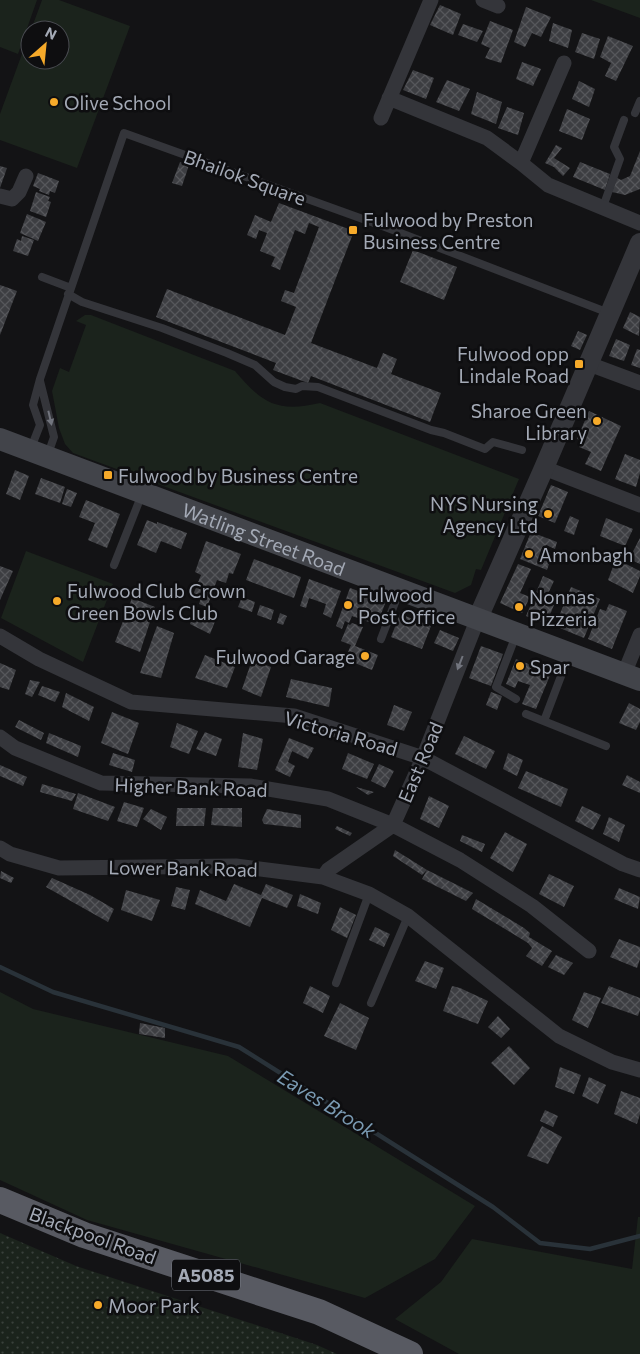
<svg xmlns="http://www.w3.org/2000/svg" width="640" height="1354" font-family="Commissioner,sans-serif">
  <style>
    .green { fill: #1b231c }
    .park { fill: url(#park-dots) }
    .lines { fill: none; stroke-linecap: round; stroke-linejoin: round }
    .stream { stroke: #293239; stroke-width: 4.5 }
    .building { fill: url(#building-cross-hatch) }
    .service { stroke: #34353a; stroke-width: 8 }
    .minor { stroke: #34353a; stroke-width: 15 }
    .tertiary { stroke: #34353a; stroke-width: 20 }
    .secondary { stroke: #42444a; stroke-width: 22 }
    .trunk { stroke: #585a62; stroke-width: 26 }
    .oneway { fill: #72757e }
    .poi-dot { fill: #f6aa2a; stroke: #0e0e10; stroke-width: 2 }
    .labels { text-anchor: middle; dominant-baseline: central; stroke-width: 5; stroke-linejoin: round; paint-order: stroke }
    .shield { fill: #0e0e10; stroke: #777b84; stroke-width: 1 }
    .shield-label { font-size: 18px; font-weight: bold; fill: #a4aab6 }
    .poi-label { font-size: 19px; fill: #a4aab6; stroke: #0e0e10; text-anchor: start }
    .street-label { font-size: 19px; fill: #a4aab6; stroke: #0e0e10 }
    .water-label { font-size: 20px; font-style: italic; fill: #7a9ab2; stroke: #0e0e10 }
  </style>
  <defs>
    <pattern id="park-dots" width="8" height="8" patternUnits="userSpaceOnUse" patternTransform="scale(1.25)"><rect width="8" height="8" fill="#1b231c"/><path d="M2 2h.1M6 6h.1" fill="none" stroke="#39403b" stroke-width="1.8" stroke-linecap="round"/></pattern>
    <pattern id="building-cross-hatch" width="8" height="8" patternUnits="userSpaceOnUse" patternTransform="scale(1.25)"><rect width="8" height="8" fill="#3d3e42"/><path d="M0 0l8 8M0 8l8-8" fill="none" stroke="#56575b"/></pattern>
  </defs>
  <rect width="100%" height="100%" fill="#131315"/>
  <path class="green" d="M0,0H37L18,54L0,47Z
    M42,0H59L130,26L77,168L0,140V114L30,32V60H60V30H31Z
    M591,0H640V18Z
    M85,315H91L235,371C262,403 277,413 320,403L519,479L481,570L476,569L471,585L455,593L73,453L65,444L59,428L52,391L60,368L69,372L86,325L76,321Z
    M26,551L113,584L83,662L1,618Z
    M0,992L33,1009L228,1056L475,1206L435,1259L365,1298L87,1220L0,1180Z
    M638,1217H640V1354H459L395,1319L441,1282L472,1239L632,1269Z"/>
  <path class="park" d="M0,1233L76,1266L317,1345L337,1354H0Z"/>
  <g class="lines">
    <path class="stream" d="M0,967L53,992L239,1047L493,1207L540,1243L590,1249L640,1236"/>
  </g>
  <path class="building" d="M440,5L461,14L453,35L430,25Z
    M526,7L551,17L541,37L532,33L525,47L514,42Z
    M490,21L513,30L501,63L485,58L490,48L481,44Z
    M553,23L572,30L568,48L549,41Z
    M463,24L483,31L477,42L458,35Z
    M582,33L600,39L594,59L575,52Z
    M608,36L633,46L616,81L605,76L611,63L600,57Z
    M522,62L541,69L533,86L516,79Z
    M413,70L434,78L426,99L403,90Z
    M447,80L470,89L459,111L436,102Z
    M579,81L595,89L589,107L572,99Z
    M477,92L502,102L496,124L471,114Z
    M507,107L524,113L518,135L498,128Z
    M567,109L590,119L582,140L559,131Z
    M556,145L562,148L554,158L570,168L563,176L554,167L545,163Z
    M640,151V189L625,195L612,192L617,178L621,180L630,176Z
    M180,162L189,165L182,186L172,183Z
    M580,162L610,174L605,190L573,177Z
    M0,166L7,168L0,188Z
    M38,173L59,181L55,193L50,191L49,195L39,191L40,189L33,186Z
    M36,192L50,197L48,201L51,202L46,217L30,211Z
    M279,203L354,231L311,343L377,368L383,353L397,359L391,374L441,393L430,422L311,376L308,383L273,370L276,363L156,317L167,289L285,335L296,307L281,301L285,290L294,293L319,227L309,223L305,234L295,230L280,270L271,266L275,257L260,251L267,233L259,230L256,239L247,235L255,215L271,222Z
    M27,214L46,222L38,241L20,233Z
    M22,236L34,240L28,256L13,251L17,239L21,241Z
    M413,250L457,267L444,300L400,282Z
    M0,285L17,291L0,335Z
    M630,312L640,317L639,336L623,328Z
    M578,331L587,335L580,350L571,346Z
    M616,339L630,345L624,361L609,356Z
    M637,349L640,350V368L631,365Z
    M589,411L621,426L601,471L585,464L591,452L579,447L582,441L577,439Z
    M625,454L640,460V473L636,487L615,479Z
    M15,470L29,476L20,500L6,494Z
    M41,478L65,487L60,503L35,494Z
    M551,485L568,492L555,523L538,516Z
    M67,489L77,493L71,507L62,504Z
    M86,500L120,514L107,548L88,540L95,523L79,517Z
    M570,516L579,520L574,535L564,531Z
    M606,518L633,529L625,546L600,536Z
    M147,520L157,524V522L187,533L181,549L161,541L156,553L137,545Z
    M531,532L557,542L555,549L546,545L541,557L550,561L547,570L520,559Z
    M640,538V564L629,559Z
    M206,541L241,554L233,574L229,573L226,583L217,580L207,607L199,604L201,598L193,595L201,575L195,572Z
    M254,559L301,577L294,598L246,580Z
    M616,559L640,571V576L633,593L608,580Z
    M518,564L531,569L520,593L530,597L522,613L500,603Z
    M0,566L13,571L0,600Z
    M543,576L554,581L545,600L554,605L546,624L526,616Z
    M309,579L341,591L331,618L323,614L326,604L309,598L306,608L300,606Z
    M571,587L600,599L584,638L555,626Z
    M350,588L386,601L377,625L352,616L349,623L345,621L342,629L336,626Z
    M242,597L255,602L252,612L238,607Z
    M132,598L155,607L140,652L115,642Z
    M609,604L627,611L612,649L588,639L600,609L606,611Z
    M260,605L274,610L271,620L257,615Z
    M195,609L216,619L210,634L190,624Z
    M280,613L287,616L283,625L277,623Z
    M400,614L431,626L422,649L391,637Z
    M352,623L363,627L355,646L378,655L372,670L345,659L351,645L341,641L348,624L350,625Z
    M157,626L174,633L161,678L140,673Z
    M440,630L459,638L453,651L434,643Z
    M481,646L503,654L491,686L469,678Z
    M205,655L235,667L227,688L195,678Z
    M516,659L551,673L536,709L522,704L530,685L518,681L515,688L506,684Z
    M252,660L271,667L261,697L242,689Z
    M0,663L16,670L9,690L0,687Z
    M291,679L332,688L329,707L286,697Z
    M30,680L40,682L32,697L25,694Z
    M42,686L60,692L55,702L38,695Z
    M491,692L502,696L497,710L486,705Z
    M66,693L94,707L89,721L62,707Z
    M629,703L640,709V722L636,730L619,723Z
    M394,705L412,712L404,731L387,725Z
    M112,712L139,723L128,754L101,743Z
    M19,720L44,733L41,740L15,727Z
    M177,723L198,731L189,754L170,747Z
    M205,732L222,739L216,756L196,749Z
    M49,733L81,746L78,757L46,743Z
    M243,733L263,739L257,770L238,767Z
    M464,736L495,751L486,769L455,754Z
    M289,738L314,748L308,759L292,751L288,762L295,766L290,777L275,770Z
    M113,753L135,760L132,772L109,765Z
    M348,753L374,764L367,779L342,769Z
    M508,753L523,760L517,776L503,769Z
    M379,764L394,771L385,788L371,781Z
    M0,765L27,777L23,786L0,776Z
    M526,771L568,789L561,807L518,788Z
    M627,775L640,782V793L622,785Z
    M42,784L76,794L72,801L40,792Z
    M356,787L374,792L368,795Z
    M78,793L115,807L108,821L73,809Z
    M429,796L449,806L439,828L420,819Z
    M124,802L144,808L137,827L117,821Z
    M582,806L601,815L593,830L575,821Z
    M177,808H206L204,826H176Z
    M213,808H242V827L211,825Z
    M151,809L167,817L161,830L143,819Z
    M267,809L301,815V828L264,824L262,820Z
    M609,817L625,825L619,842L603,834Z
    M337,826L352,833L350,836L335,829Z
    M505,832L527,844L513,872L490,858Z
    M462,835L485,844L482,852L460,841Z
    M395,850L427,870L473,893L466,901L422,879L427,870L422,875L393,856Z
    M1,871L14,878L11,883L0,878Z
    M549,874L574,886L564,907L539,894Z
    M52,878L90,895L114,909L108,922L46,887Z
    M234,884L261,895L266,884L293,895L287,908L262,898L250,927L195,904L200,890L226,901Z
    M176,887L190,890L185,910L171,906Z
    M619,888L640,897L638,909L614,899Z
    M126,890L160,900L152,921L121,910Z
    M300,894L321,903L318,914L297,906Z
    M476,899L524,928L530,933L529,937L552,951L542,966L526,956L532,948L528,943L472,909Z
    M340,907L356,915L347,938L331,930Z
    M375,927L390,934L384,947L369,940Z
    M619,939L640,947V959L637,968L610,957Z
    M556,955L573,963L564,975L548,967Z
    M425,961L444,968L436,989L415,981Z
    M310,986L330,996L323,1013L303,1003Z
    M452,986L460,988L488,1001L478,1024L443,1011Z
    M609,986L640,998V1010L638,1016L601,1003Z
    M584,992L601,998L588,1028L572,1020Z
    M340,1003L369,1018L356,1050L324,1036Z
    M498,1016L510,1029L501,1038L488,1027Z
    M140,1023L165,1028V1038L139,1034Z
    M509,1046L530,1068L514,1085L491,1063Z
    M560,1067L581,1075L574,1094L555,1087Z
    M589,1077L606,1085L598,1104L582,1096Z
    M621,1091L640,1098V1114L637,1124L614,1114Z
    M545,1110L558,1116L553,1127L540,1121Z
    M542,1126L562,1137L548,1164L527,1156Z"/>
  <g class="lines">
    <path class="service" d="M635,113L640,101
      M603,207L620,159L614,147L624,120
      M42,277L71,288
      M68,294L82,302L162,328L227,353L255,365L274,382L285,387L296,389L302,386L318,387L431,430L444,433L485,449L493,442L522,450
      M40,381L54,437L48,454
      M31,448L40,425L33,405L40,379L124,133L385,227L609,313
      M114,565L142,494
      M381,639L399,592
      M516,699L496,687L516,635
      M526,714L606,746
      M544,721L569,655
      M336,983L369,894
      M371,1003L408,916"/>
    <path class="minor" d="M483,0L498,6
      M389,98L487,138L521,163L548,185L640,223
      M381,118L431,0
      M521,163L564,63
      M0,196L12,199L19,192L26,176
      M589,364L640,383
      M544,468L640,505
      M0,636L39,659L131,702L294,716L423,758L623,864L640,870
      M624,674L640,635
      M0,737L15,748L101,783L250,786L328,799L393,825L460,860L532,906L589,951
      M0,848L10,854L59,868L236,866L323,877L369,894L408,916L559,1036L612,1062L640,1070
      M323,877L328,870L393,825L423,758L478,618"/>
    <path class="tertiary" d="M478,618L544,468L640,243"/>
    <path class="secondary" id="s1" d="M0,439L640,680"/>
    <path class="trunk" d="M0,1200L84,1235L319,1312L410,1354"/>
  </g>
  <defs><path id="oneway-solid" d="M-6-.8H1V-3.2L6.5 0L1 3.2V.8H-6Z" transform="scale(1.25)"/></defs>
  <g class="oneway">
    <use href="#oneway-solid" transform="translate(50 418) rotate(77)"/>
    <use href="#oneway-solid" transform="translate(460 663) rotate(111)"/>
  </g>
  <g class="poi-dot">
    <circle cx="54" cy="102" r="5"/>
    <rect x="348" y="225" width="10" height="10" rx="2.5"/>
    <rect x="574" y="359" width="10" height="10" rx="2.5"/>
    <circle cx="597" cy="421" r="5"/>
    <rect x="103" y="470" width="10" height="10" rx="2.5"/>
    <circle cx="548" cy="514" r="5"/>
    <circle cx="529" cy="554" r="5"/>
    <circle cx="57" cy="601" r="5"/>
    <circle cx="348" cy="605" r="5"/>
    <circle cx="519" cy="607" r="5"/>
    <circle cx="365" cy="656" r="5"/>
    <circle cx="520" cy="666" r="5"/>
    <circle cx="98" cy="1305" r="5"/>
  </g>
  <g class="labels">
    <rect class="shield" x="172" y="1259.5" width="68" height="31" rx="4"/>
    <g class="shield-label">
      <text x="206" y="1275">A5085</text>
    </g>
    <g class="poi-label">
      <text x="64" y="102">Olive School</text>
      <text x="363" y="219">Fulwood by Preston<tspan x="363" dy="22">Business Centre</tspan></text>
      <text x="569" y="353" text-anchor="end">Fulwood opp<tspan x="569" dy="22">Lindale Road</tspan></text>
      <text x="587" y="410" text-anchor="end">Sharoe Green<tspan x="587" dy="22">Library</tspan></text>
      <text x="118" y="475">Fulwood by Business Centre</text>
      <text x="538" y="503" text-anchor="end">NYS Nursing<tspan x="538" dy="22">Agency Ltd</tspan></text>
      <text x="539" y="554">Amonbagh</text>
      <text x="67" y="590">Fulwood Club Crown<tspan x="67" dy="22">Green Bowls Club</tspan></text>
      <text x="358" y="594">Fulwood<tspan x="358" dy="22">Post Office</tspan></text>
      <text x="529" y="596">Nonnas<tspan x="529" dy="22">Pizzeria</tspan></text>
      <text x="355" y="656" text-anchor="end">Fulwood Garage</text>
      <text x="530" y="666">Spar</text>
      <text x="108" y="1305">Moor Park</text>
    </g>
    <g class="street-label">
      <text transform="translate(245 177) rotate(20)">Bhailok Square</text>
      <text stroke="none"><textPath href="#s1" startOffset="282">Watling Street Road</textPath></text>
      <text transform="translate(341 733) rotate(16)">Victoria Road</text>
      <text transform="translate(420 762) rotate(-67)">East Road</text>
      <text transform="translate(191 787) rotate(2)">Higher Bank Road</text>
      <text transform="translate(183 868) rotate(1)">Lower Bank Road</text>
      <text transform="translate(93 1235) rotate(20)">Blackpool Road</text>
    </g>
    <g class="water-label">
      <text transform="translate(327 1103) rotate(32)">Eaves Brook</text>
    </g>
  </g>
  <g transform="translate(45 45) rotate(27)"><circle r="24" fill="#0e0e10" stroke="#4a4c52"/>
  <path d="M0-4L9 19L0 12L-9 19Z" fill="#f6aa2a"/>
  <text y="-8" font-size="14" font-weight="bold" text-anchor="middle" fill="#a4aab6">N</text>
  </g>
</svg>
